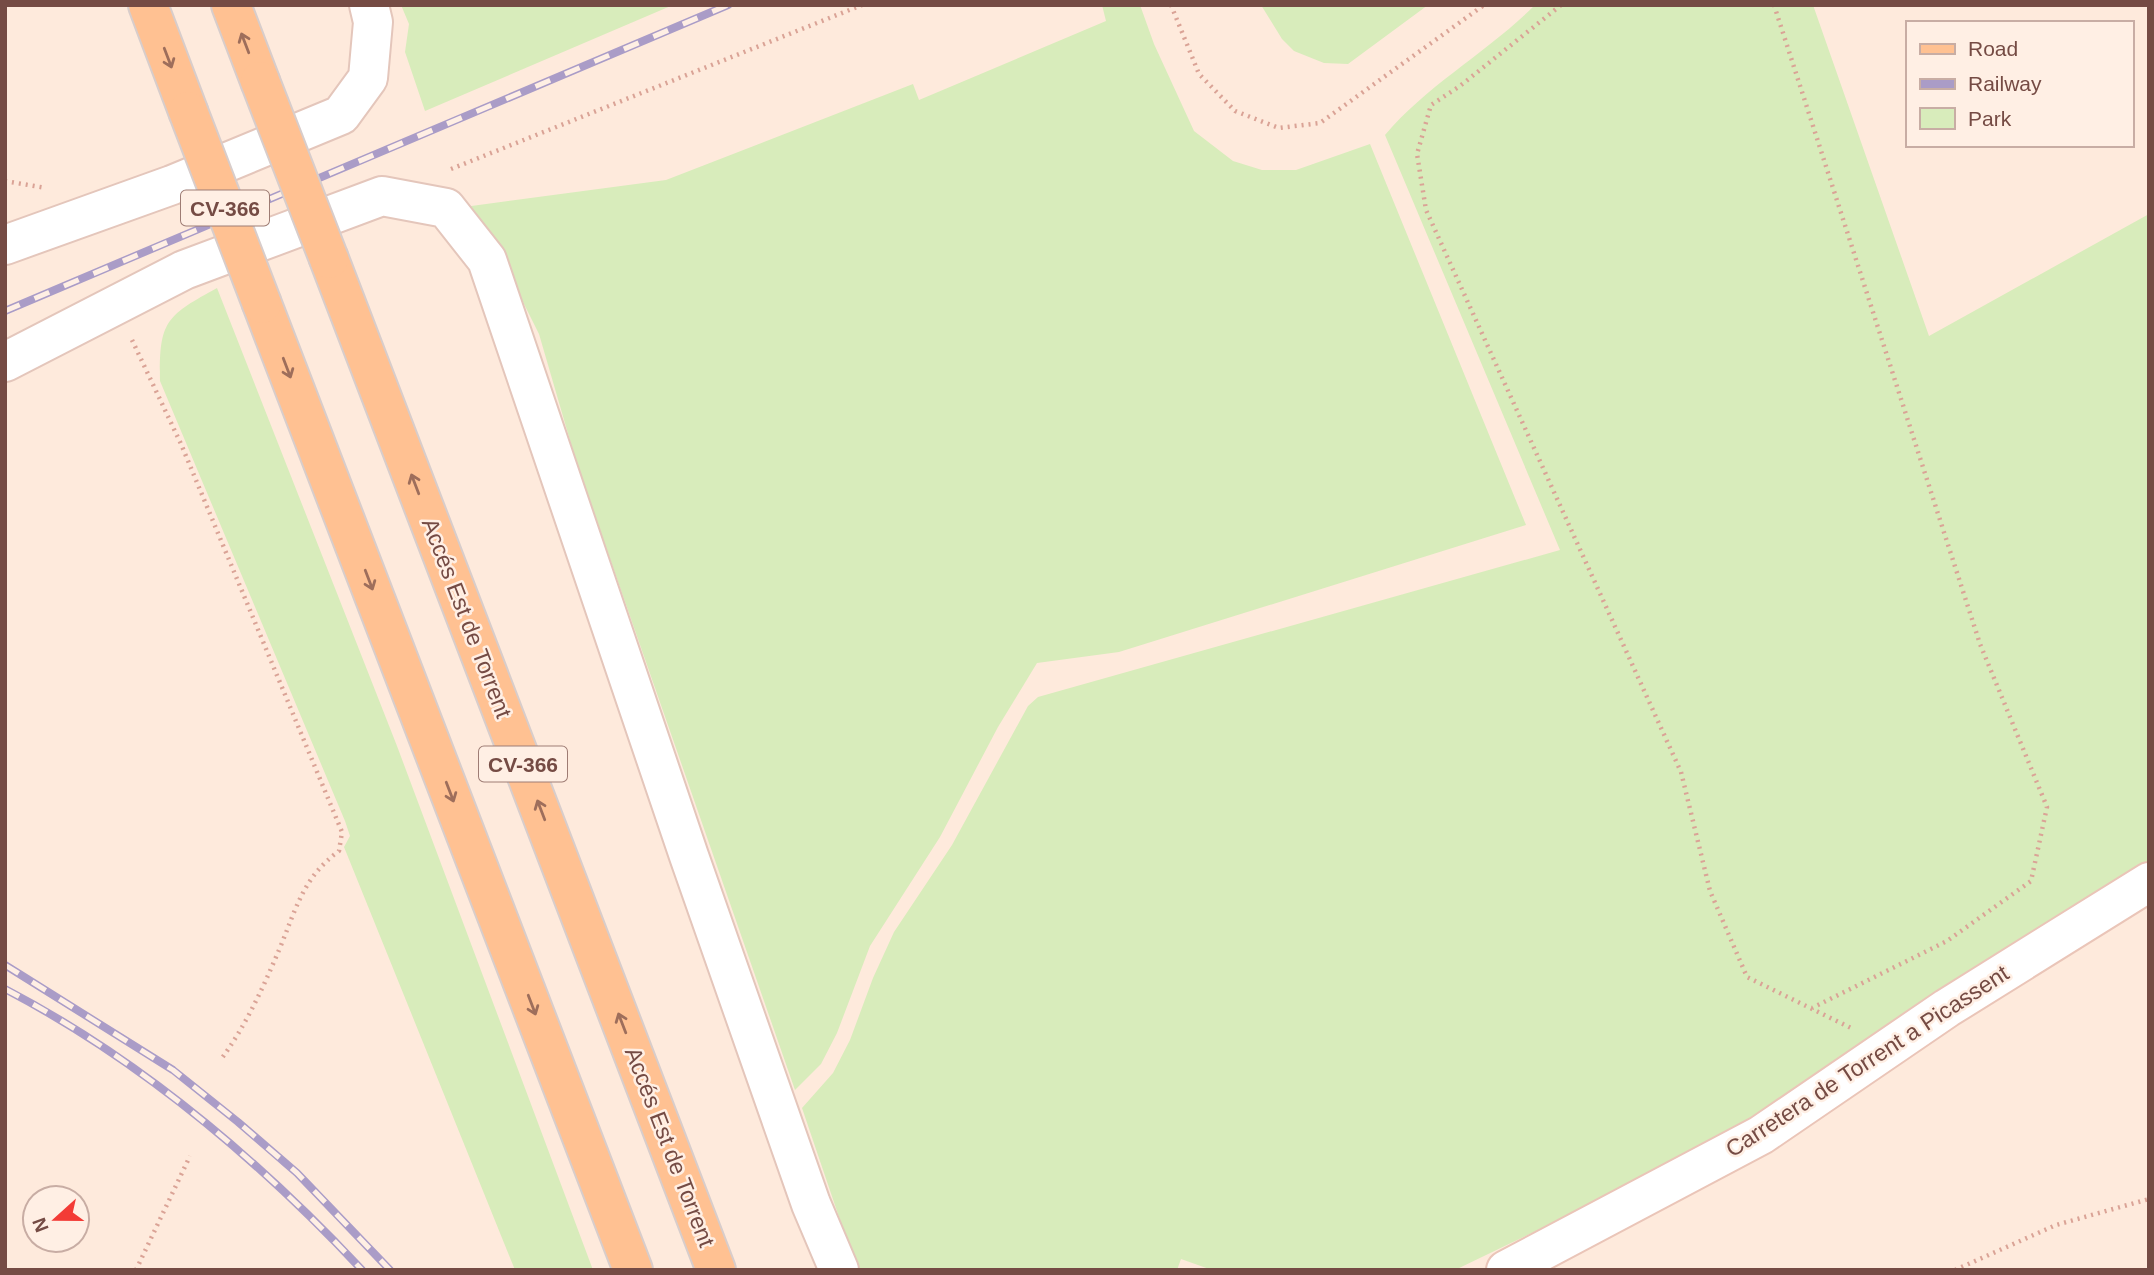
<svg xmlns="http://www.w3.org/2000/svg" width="2154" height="1275" font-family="Arial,sans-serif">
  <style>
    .green { fill: #d8ecbb }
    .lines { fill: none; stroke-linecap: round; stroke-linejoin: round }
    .street-casing { stroke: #e4c6bb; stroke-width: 42 }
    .secondary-casing { stroke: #eac5b8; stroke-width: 42 }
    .primary-casing { stroke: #d8cdcb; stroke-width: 42 }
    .path { stroke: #daa396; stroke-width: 4.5; stroke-dasharray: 2 5; stroke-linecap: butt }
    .street { stroke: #fff; stroke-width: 38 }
    .secondary { stroke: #fff; stroke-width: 38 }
    .primary { stroke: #ffc192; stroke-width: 38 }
    .rail-casing { stroke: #aa9cc7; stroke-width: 8 }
    .rail { stroke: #ffefe4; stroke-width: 5; stroke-dasharray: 16; stroke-linecap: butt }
    .primary-bridge-casing { stroke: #d8cdcb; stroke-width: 42; stroke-linecap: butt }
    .primary-bridge { stroke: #ffc192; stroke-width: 38 }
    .oneway { stroke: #9e6e5b }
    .labels { text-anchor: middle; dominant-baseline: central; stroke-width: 5; stroke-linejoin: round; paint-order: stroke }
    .shield { fill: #ffefe4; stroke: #9e7c74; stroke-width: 2 }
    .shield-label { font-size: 21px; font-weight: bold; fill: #754b44 }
    .street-label { font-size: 23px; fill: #754b44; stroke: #ffefe4 }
  </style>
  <rect width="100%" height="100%" fill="#feeadc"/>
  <path class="green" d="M401,5H673L425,111L405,52L409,24Z
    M1102,5H1140L1154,44L1194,131L1233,161L1262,170H1296L1370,144L1526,525L1119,652L1037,663L998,727L940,837L870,946L837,1033L821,1064L795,1090L576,461L539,334L512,280L464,207L666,180L913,84L919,100L1106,21Z
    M1261,5H1428L1348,64L1324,63L1294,51L1282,39Z
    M1535,5H1813L1929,336L2149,214V866L1815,1087L1631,1185L1455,1270H1212L1181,1259L1177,1270H857L802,1108L833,1073L850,1040L873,978L894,932L952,845L1028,706L1038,697L1560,550L1385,135C1428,84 1488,52 1535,5Z
    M217,288L397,746L593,1270H515L344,847L350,836L345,821L160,381C159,321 166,316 217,288Z"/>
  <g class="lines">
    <defs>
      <path id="street" d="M5,245L172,185L341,115L368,78L373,22L369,5
        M5,362L184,270L382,196L446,208L487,260L689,856L811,1204L839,1270"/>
      <path id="secondary" d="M1506,1270L1761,1135L1947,1008L2149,882"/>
      <path id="primary" d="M148,5L188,111
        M231,5L260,81
        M329,259L716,1270
        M262,304L633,1270"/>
    </defs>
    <use href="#street" class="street-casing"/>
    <use href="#secondary" class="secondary-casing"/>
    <use href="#primary" class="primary-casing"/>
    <path class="path" d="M1171,5L1199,74L1235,111L1279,128L1320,123L1484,5
      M1561,5L1460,86L1431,105L1417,154L1426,210L1681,772L1710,891L1747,977L1851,1028
      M1774,5L1980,644L2047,807L2031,881L1947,941L1812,1008
      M451,169L862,5
      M5,181L46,188
      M132,340L181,444L342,832L339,851C302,878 296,910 279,950C263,988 246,1025 222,1058
      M136,1270L190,1156
      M1955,1270L2056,1225L2149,1199"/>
    <use href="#street" class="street"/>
    <use href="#secondary" class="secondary"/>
    <use href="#primary" class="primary"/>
    <defs>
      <path id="rail" d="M5,311L728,5
        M5,965L173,1070L238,1122L297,1173L390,1270
        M5,989C139,1059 259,1160 362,1270"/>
    </defs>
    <use href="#rail" class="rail-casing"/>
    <use href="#rail" class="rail"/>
    <defs>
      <path id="primary-bridge" d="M260,81L329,259
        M188,111L262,304"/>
    </defs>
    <use href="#primary-bridge" class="primary-bridge-casing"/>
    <use href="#primary-bridge" class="primary-bridge"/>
  </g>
  <defs><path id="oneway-shaft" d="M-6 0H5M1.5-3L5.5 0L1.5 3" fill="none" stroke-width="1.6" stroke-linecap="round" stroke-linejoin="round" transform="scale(1.75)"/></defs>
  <g class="oneway">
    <use href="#oneway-shaft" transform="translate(245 43) rotate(-111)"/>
    <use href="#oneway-shaft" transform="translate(168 58) rotate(69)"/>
    <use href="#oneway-shaft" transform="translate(287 368) rotate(69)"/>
    <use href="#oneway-shaft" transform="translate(415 484) rotate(-111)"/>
    <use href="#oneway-shaft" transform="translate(369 580) rotate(69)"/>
    <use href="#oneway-shaft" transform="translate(450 792) rotate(69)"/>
    <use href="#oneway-shaft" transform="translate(541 810) rotate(-111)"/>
    <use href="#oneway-shaft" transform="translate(532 1005) rotate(69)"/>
    <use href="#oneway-shaft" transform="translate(622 1023) rotate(-111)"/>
  </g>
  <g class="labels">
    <g class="shield">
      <rect x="181" y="190.5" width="88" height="35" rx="5"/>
      <rect x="479" y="746.5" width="88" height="35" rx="5"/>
    </g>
    <g class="shield-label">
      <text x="225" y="208">CV-366</text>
      <text x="523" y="764">CV-366</text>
    </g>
    <g class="street-label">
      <text transform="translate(467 618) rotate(69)">Accés Est de Torrent</text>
      <text transform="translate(1867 1061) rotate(-33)">Carretera de Torrent a Picassent</text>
      <text transform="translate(670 1147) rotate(69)">Accés Est de Torrent</text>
    </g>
  </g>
  <rect width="2154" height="1275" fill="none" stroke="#754b44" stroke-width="14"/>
  <rect x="1906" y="21" width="228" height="126" fill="#ffefe4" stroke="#c8ada4" stroke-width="2"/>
  <rect x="1920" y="44" width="35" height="10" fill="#ffc192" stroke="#c8ada4" stroke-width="2"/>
  <text x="1968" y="56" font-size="21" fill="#754b44">Road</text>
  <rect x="1920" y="79" width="35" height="10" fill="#aa9cc7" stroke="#c8ada4" stroke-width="2"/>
  <text x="1968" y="91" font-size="21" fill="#754b44">Railway</text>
  <rect x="1920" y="108" width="35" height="21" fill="#d8ecbb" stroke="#c8ada4" stroke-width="2"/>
  <text x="1968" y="126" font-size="21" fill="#754b44">Park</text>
  <g transform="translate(56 1219) rotate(249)"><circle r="33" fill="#ffefe4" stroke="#c8ada4" stroke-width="2"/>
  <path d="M0-5L12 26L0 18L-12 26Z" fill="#f33b36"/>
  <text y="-10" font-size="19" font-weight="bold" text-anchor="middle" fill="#754b44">N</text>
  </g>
</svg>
